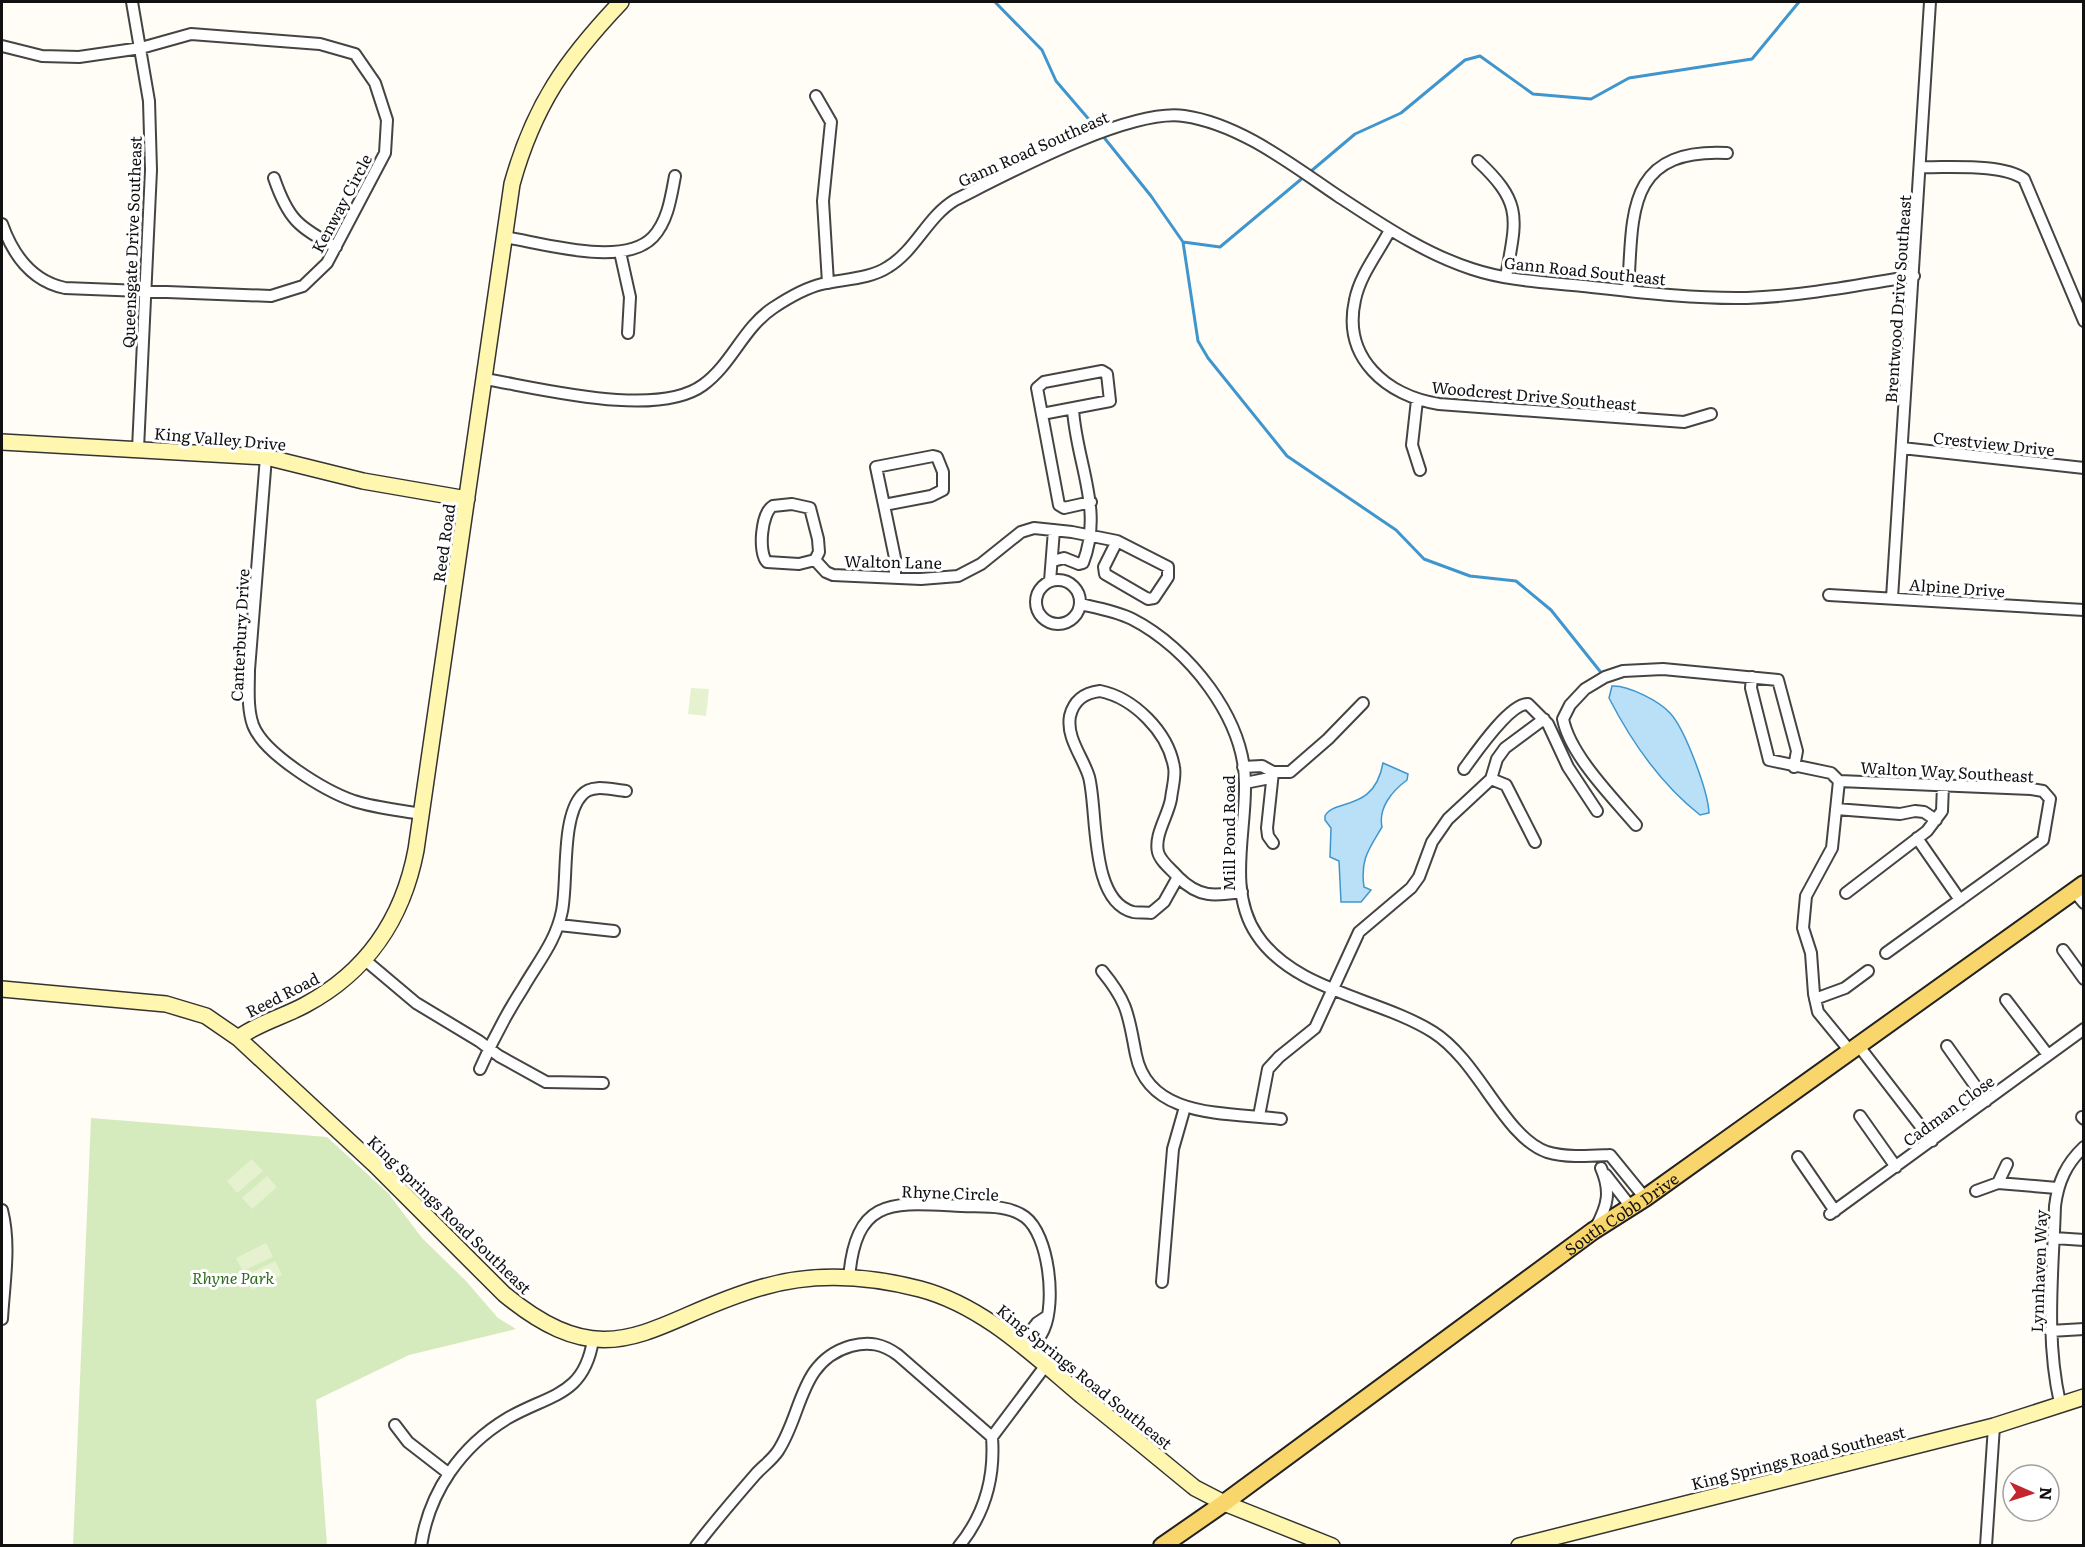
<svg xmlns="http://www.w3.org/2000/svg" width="2085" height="1547" font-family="Literata,serif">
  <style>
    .green { fill: #d5ebbd }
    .pitch { fill: #e6f2cf }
    .water { fill: #b9e0f7; stroke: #3f96cf; stroke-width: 1.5 }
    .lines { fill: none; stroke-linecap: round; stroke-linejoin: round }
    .stream { stroke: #3f96cf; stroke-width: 3 }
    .street-casing { stroke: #444; stroke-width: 14 }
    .secondary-casing { stroke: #333; stroke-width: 18 }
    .primary-casing { stroke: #222; stroke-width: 20 }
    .street { stroke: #fff; stroke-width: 10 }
    .secondary { stroke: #fff6b0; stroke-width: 15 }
    .primary { stroke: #f9d66b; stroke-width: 16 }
    .labels { text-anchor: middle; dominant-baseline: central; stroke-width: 6; stroke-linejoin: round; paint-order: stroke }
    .street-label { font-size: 16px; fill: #111; stroke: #fff }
    .park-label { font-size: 16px; font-style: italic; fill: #2f6b1f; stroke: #fff }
  </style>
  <rect width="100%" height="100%" fill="#fffdf5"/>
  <path class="green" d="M91,1118L327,1137L388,1193L422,1238L466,1281L498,1318L516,1329L409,1355L316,1400L327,1545L73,1546Z"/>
  <path class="pitch" d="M691,688L709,689L706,716L688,714Z
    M252,1159L263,1171L237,1193L227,1181Z
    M267,1176L277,1187L252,1209L242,1198Z
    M266,1243L273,1257L243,1271L236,1258Z
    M275,1261L282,1275L252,1290L245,1276Z"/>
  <path class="water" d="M1612,686C1628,685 1659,701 1670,713C1685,729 1708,791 1709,813L1700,815C1662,785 1631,741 1609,698Z
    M1383,763L1408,774L1407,780C1392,791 1378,808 1382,827C1369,849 1360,859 1364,887L1371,890L1361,902H1341L1339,861L1330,857L1331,828L1325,820V816C1334,798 1374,813 1383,763Z"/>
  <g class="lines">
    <path class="stream" d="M995,2L1042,50L1056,81L1098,130
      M1102,135L1151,196L1183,242L1198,341L1208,358L1287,456L1396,530L1424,559L1470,576L1516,581L1551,610L1603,675
      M1310,172L1355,134L1401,113L1465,60L1480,56L1533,94L1591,99L1629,78L1752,59L1799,2
      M1183,242L1220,247L1305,176"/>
    <defs>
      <path id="street" d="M132,2L149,101L151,170L138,449
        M2,46L42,56L79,57L141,48L191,34L320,44L355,54L375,83L387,120L385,153L327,263L303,286L271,296L65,288C31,281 13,255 2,224
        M816,96L831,122L823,201L828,283
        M1478,161C1524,204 1516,219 1506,277
        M1921,167C1948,168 2002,163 2024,179L2084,321
        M274,178C288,219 298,227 336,247
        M1390,230C1378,253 1360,275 1355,300C1342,358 1387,396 1439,404L1684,422L1711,414
        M504,237C542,243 624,268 653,237C668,221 671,197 675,176
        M620,252L630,297L628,333
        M1628,291C1633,215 1625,148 1727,153
        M485,379C539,388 657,419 703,385C732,364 743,328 773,308C788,298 805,288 822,284C843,279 870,279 888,267C916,250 927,217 955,200C1007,174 1129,108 1184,116C1240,124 1292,165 1338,196C1381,224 1423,253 1472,269C1508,281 1546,282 1583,286C1637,292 1692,299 1747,298C1803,296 1859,285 1914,276
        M1417,400L1412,445L1420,470
        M1073,409C1076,462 1104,509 1083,563L1079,564
        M1042,414L1110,401L1107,374L1102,371L1044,382L1037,388L1059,505L1064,508L1091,502
        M1902,448L2084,468
        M933,456L937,457L943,472V490L931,496L884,505L876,467Z
        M266,457L249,670C249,688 247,708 253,725C264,754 325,791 354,801C376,808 399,810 422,814
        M792,504L810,508L818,539L819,552L815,560L799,564L767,562C758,553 761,513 773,506Z
        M884,505L895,558V578
        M1117,541L1168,567V577L1154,598L1148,599L1105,574L1104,567Z
        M815,560L826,572L833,575L921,579L958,576L981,564L1021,532L1034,528L1072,532L1117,541
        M1053,561L1064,558L1079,564
        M1036 602a22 22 0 1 1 44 0a22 22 0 1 1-44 0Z
        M1050,581L1054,530
        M1829,595L2084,610
        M1892,598L1930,2
        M1080,604C1098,608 1116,611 1132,619C1189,648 1245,719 1245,784C1246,833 1227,891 1257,935C1294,991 1379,998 1433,1032C1479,1061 1504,1137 1547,1152C1567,1158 1590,1156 1610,1155L1645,1198
        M1752,677L1751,688L1769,760L1831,773L1839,781L1832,848L1806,896L1803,928L1811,953L1814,994L1818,1012L1850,1051
        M1100,691C1134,698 1168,732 1174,767C1176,776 1172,789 1171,799C1168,816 1154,835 1158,852C1160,861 1172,870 1178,877L1164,902L1151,913C1146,912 1138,913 1133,912C1089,901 1098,811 1089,777C1083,757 1066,738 1070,716C1074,700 1084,693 1100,691Z
        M1243,767L1262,766L1273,772
        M1464,769C1475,754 1510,703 1528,704L1548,724L1568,767L1597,811
        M1273,772L1267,828L1268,836L1273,843
        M1491,779L1506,785L1535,842
        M1839,781L2031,789L2043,791L2050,799L2043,840L1886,953
        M1245,783L1265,779L1273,772H1290L1328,739L1363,703
        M1836,809L1900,814L1915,811L1924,812L1936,820
        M1636,825C1613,798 1570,755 1563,719L1570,705L1585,689L1605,677L1623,671L1663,669L1778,680L1797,751L1794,767
        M1917,838L1960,900
        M1178,877C1199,898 1214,896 1242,892
        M2074,891L2084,903
        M1846,893L1927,831L1942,811L1943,785
        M559,925L614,931
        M2063,950L2084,979
        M365,960L416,1003L479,1041L499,1056L546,1082L603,1083
        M1102,971C1129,1004 1128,1015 1136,1055C1149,1120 1230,1112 1281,1119
        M1815,999L1845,988L1868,971
        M2006,1000L2048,1055
        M1858,1045L1932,1141
        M1947,1046L1986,1101
        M480,1069C492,1041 507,1013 523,988C538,962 556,941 562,911C568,881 561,817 582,795C592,783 613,790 626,791
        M1259,1116L1268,1069L1279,1057L1315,1028L1359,932L1411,888L1419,877L1432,842L1448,819L1491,779L1497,759L1505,748L1544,719
        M1860,1116L1896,1167
        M2082,1117L2084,1119
        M1798,1157L1835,1211
        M1606,1175L1631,1207
        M1998,1183L2007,1164
        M1976,1191L1998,1183L2057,1188
        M2,1210C11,1245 4,1283 2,1319
        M1830,1214L2084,1029
        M1596,1227C1608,1205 1611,1191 1601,1168
        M2054,1238L2084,1240
        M849,1278C856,1195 894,1203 962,1206C982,1207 1007,1204 1025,1217C1049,1235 1056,1302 1044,1329C1041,1337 1034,1345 1029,1352
        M1162,1282L1173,1149L1185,1107
        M2050,1331L2084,1329
        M1020,1345L1037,1323L1046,1317
        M2060,1403C2045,1337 2053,1272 2055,1206C2058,1182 2066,1164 2084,1147
        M395,1425L408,1442L448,1473
        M992,1437L1046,1365
        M421,1546C429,1492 461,1446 508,1418C550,1394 584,1396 593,1340
        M696,1546C715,1521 735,1498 755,1475C762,1467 772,1460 778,1451C803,1413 799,1361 851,1346C869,1341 883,1344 898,1355L992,1437C995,1478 985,1514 959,1546
        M1986,1546L1994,1426"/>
      <path id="secondary" d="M2,442L266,457L363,481L467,499
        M2,989L166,1004L206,1016L238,1038L375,1165L504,1294C613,1384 652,1318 763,1287C814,1272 870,1276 920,1289C984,1306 1033,1355 1082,1396C1120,1426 1157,1457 1195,1488L1224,1503L1332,1546
        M238,1038C258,1023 283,1017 305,1005C367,972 403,918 416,850L512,184C534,105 566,60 621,2
        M1519,1546L1994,1426L2084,1397"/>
      <g id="primary">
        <path id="s1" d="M1162,1546L1224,1503L1593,1231L1645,1198L2084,884"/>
      </g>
    </defs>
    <use href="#street" class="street-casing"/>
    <use href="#secondary" class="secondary-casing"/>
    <use href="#primary" class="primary-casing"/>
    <use href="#street" class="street"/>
    <use href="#secondary" class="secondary"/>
    <use href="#primary" class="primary"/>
  </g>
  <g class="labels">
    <g class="street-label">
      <text transform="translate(1033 148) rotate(-24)">Gann Road Southeast</text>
      <text transform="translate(341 203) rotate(-62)">Kenway Circle</text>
      <text transform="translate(131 242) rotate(-88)">Queensgate Drive Southeast</text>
      <text transform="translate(1585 270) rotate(6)">Gann Road Southeast</text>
      <text transform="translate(1897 299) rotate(-86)">Brentwood Drive Southeast</text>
      <text transform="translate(1534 395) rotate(5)">Woodcrest Drive Southeast</text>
      <text transform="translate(220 438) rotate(5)">King Valley Drive</text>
      <text transform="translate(1994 443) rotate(6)">Crestview Drive</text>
      <text transform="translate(443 543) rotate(-82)">Reed Road</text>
      <text transform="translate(893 561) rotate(1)">Walton Lane</text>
      <text transform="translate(1957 587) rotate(4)">Alpine Drive</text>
      <text transform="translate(239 635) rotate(-87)">Canterbury Drive</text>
      <text transform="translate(1947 771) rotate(3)">Walton Way Southeast</text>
      <text transform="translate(1228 833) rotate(-90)">Mill Pond Road</text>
      <text transform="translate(282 994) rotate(-27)">Reed Road</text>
      <text transform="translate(1948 1110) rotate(-36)">Cadman Close</text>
      <text transform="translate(950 1192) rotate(2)">Rhyne Circle</text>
      <text stroke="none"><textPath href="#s1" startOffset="567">South Cobb Drive</textPath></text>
      <text transform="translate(450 1214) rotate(44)">King Springs Road Southeast</text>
      <text transform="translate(2038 1271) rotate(-88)">Lynnhaven Way</text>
      <text transform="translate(1085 1376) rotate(39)">King Springs Road Southeast</text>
      <text transform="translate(1798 1457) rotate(-14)">King Springs Road Southeast</text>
    </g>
    <g class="park-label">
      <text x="233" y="1277">Rhyne Park</text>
    </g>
  </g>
  <rect width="2085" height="1547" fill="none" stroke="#111111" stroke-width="6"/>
  <g transform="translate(2031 1493) rotate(93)"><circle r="28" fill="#ffffff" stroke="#a0a0a0" stroke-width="1.5"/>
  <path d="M0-4.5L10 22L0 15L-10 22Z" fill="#c4262e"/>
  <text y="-9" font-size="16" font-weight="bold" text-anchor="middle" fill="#111111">N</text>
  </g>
</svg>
